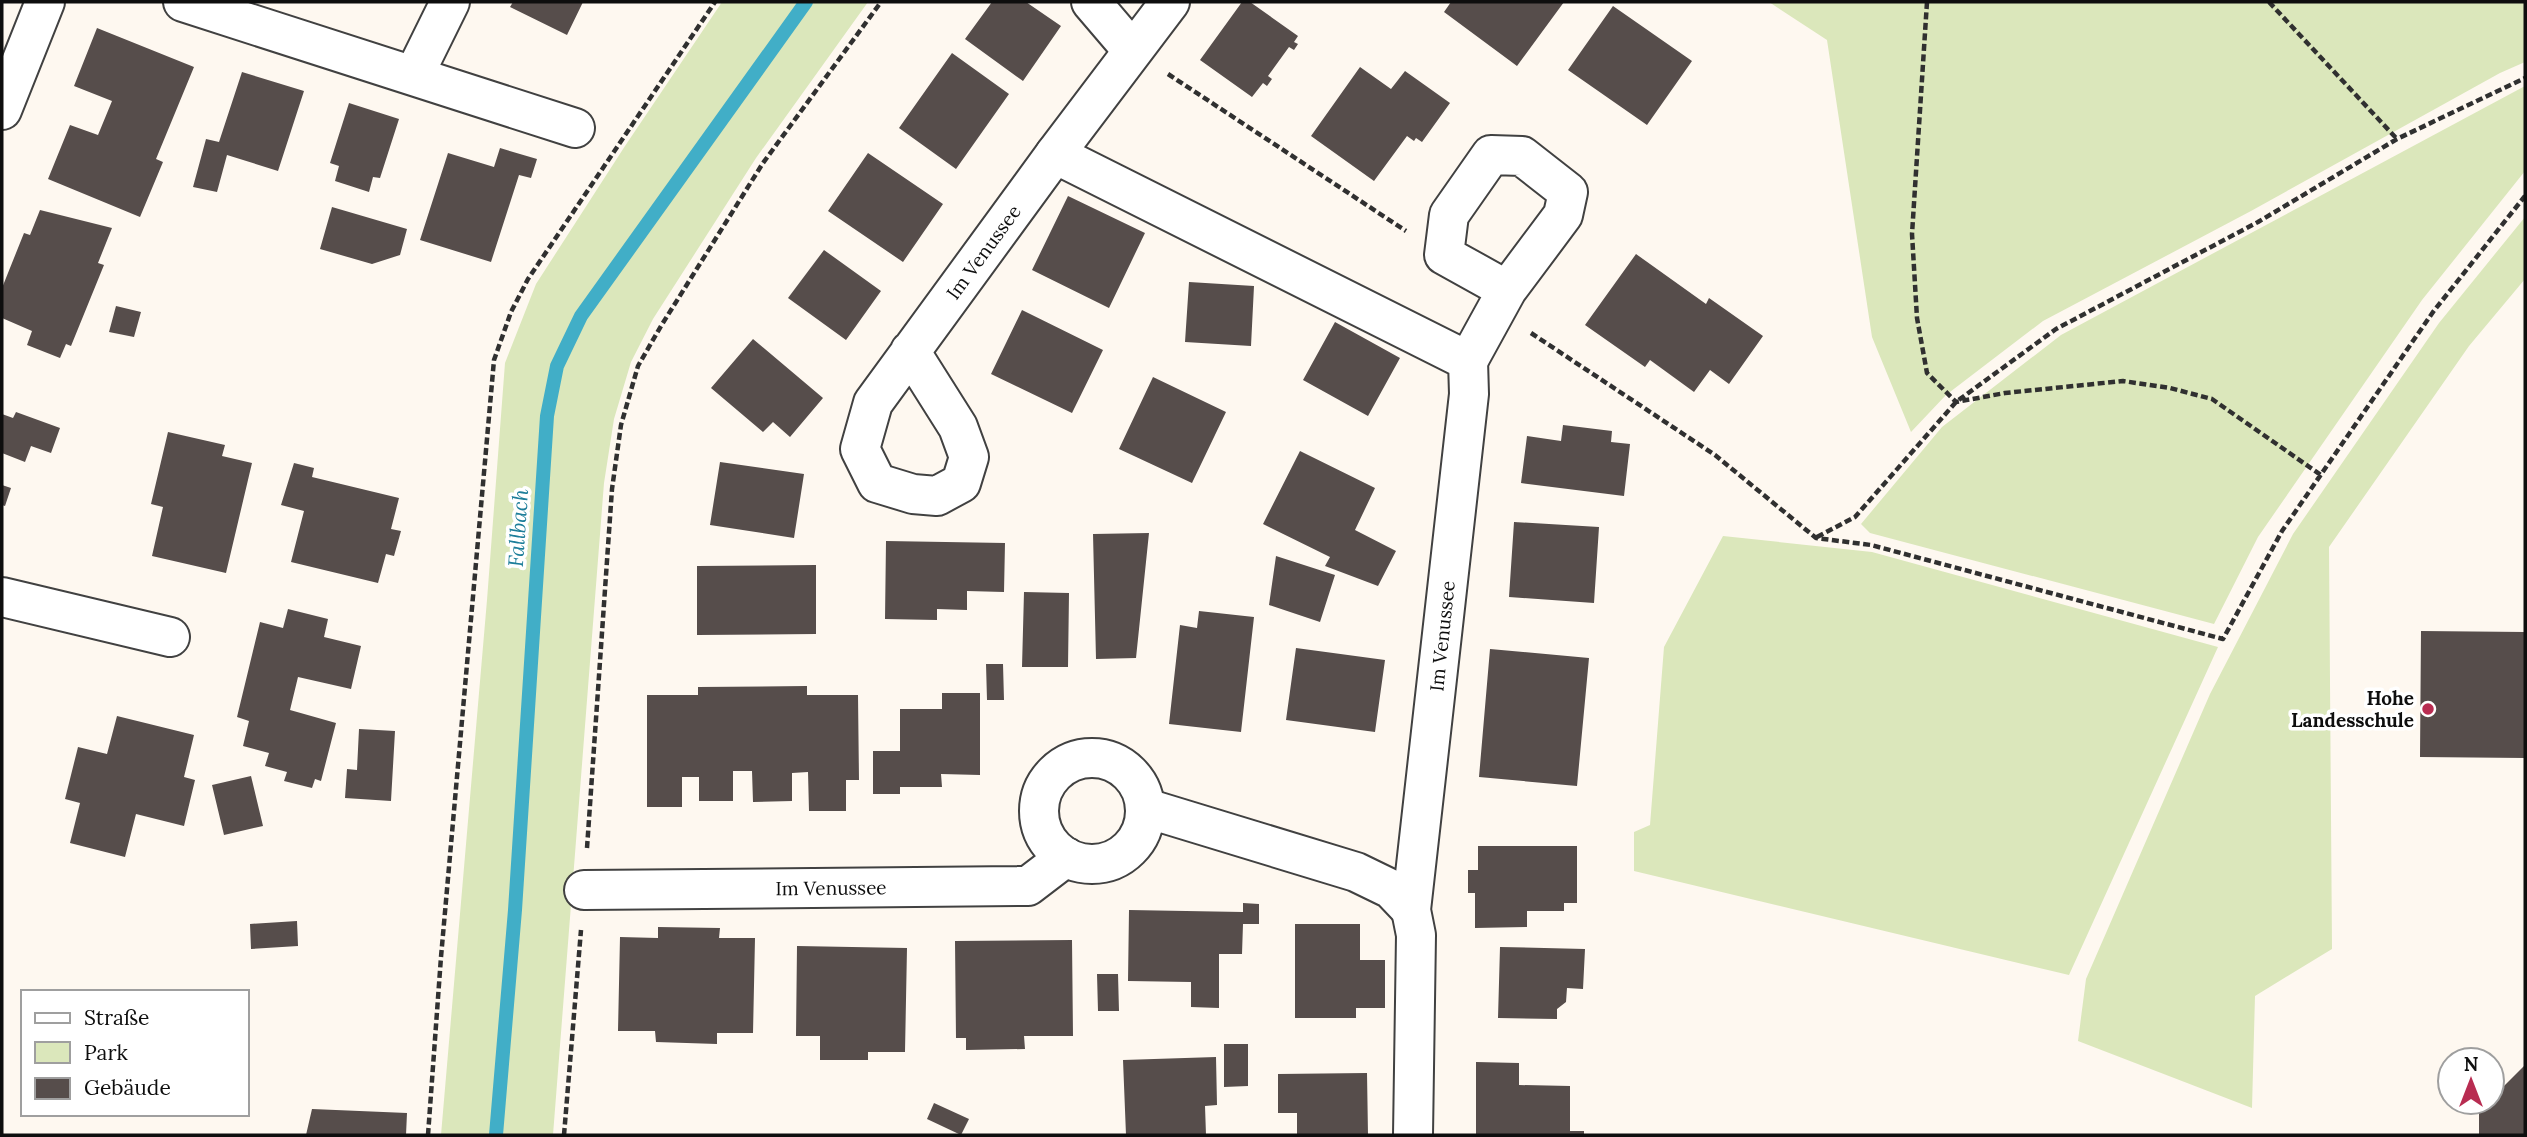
<svg xmlns="http://www.w3.org/2000/svg" width="2527" height="1137" font-family="Lora,serif">
  <style>
    .green { fill: #dbe7bb }
    .lines { fill: none; stroke-linecap: round; stroke-linejoin: round }
    .stream { stroke: #41aec7; stroke-width: 14 }
    .building { fill: #564d4b }
    .minor-casing { stroke: #414141; stroke-width: 42 }
    .path { stroke: #303030; stroke-width: 4.5; stroke-dasharray: 7 3.5; stroke-linecap: butt }
    .minor { stroke: #fff; stroke-width: 38 }
    .poi-dot { fill: #b82c51; stroke: #fff; stroke-width: 2.5 }
    .labels { text-anchor: middle; dominant-baseline: central; stroke-width: 7; stroke-linejoin: round; paint-order: stroke }
    .street-label { font-size: 19px; fill: #0e0e0e; stroke: #fff }
    .poi-label { font-size: 19px; font-weight: bold; fill: #0e0e0e; stroke: #fff; text-anchor: end }
    .water-label { font-size: 21px; font-style: italic; fill: #1d7e9a; stroke: #fff }
  </style>
  <rect width="100%" height="100%" fill="#fef8f0"/>
  <path class="green" d="M722,2H868L756,158L653,319L631,362L614,419L604,483L553,1135H441L487,600L505,363L536,284L625,146Z
    M1769,2H2525V62L2500,73L2251,211L2043,321L1946,395L1911,432L1872,337L1827,40Z
    M2525,86V171L2422,300L2258,537L2214,624L1870,533L1861,524L1942,427L2061,335Z
    M2525,217V279L2469,346L2329,547L2332,949L2255,996L2252,1108L2078,1041L2086,979L2210,694L2293,534L2439,323Z
    M1723,536L1872,552L2218,647L2069,975L1634,871V832L1650,825L1664,647Z"/>
  <g class="lines">
    <path class="stream" d="M496,1135L515,910L547,416L557,366L581,316L806,2"/>
  </g>
  <path class="building" d="M513,2H583L567,35L510,7Z
    M992,2H1026L1061,26L1023,81L965,39Z
    M1242,2H1250L1298,36L1294,42L1298,44L1294,50L1289,47L1268,76L1272,79L1267,86L1263,83L1252,97L1200,60Z
    M1451,2H1564L1517,66L1444,12Z
    M1613,6L1692,61L1647,125L1568,70Z
    M97,28L194,67L156,159L163,162L140,217L48,179L70,125L98,135L112,101L74,86Z
    M952,53L1009,94L956,169L899,128Z
    M1360,67L1391,89L1405,71L1450,103L1422,142L1416,138L1414,141L1407,136L1374,181L1311,136Z
    M242,72L304,91L278,171L227,155L217,192L193,187L206,139L219,142Z
    M349,103L399,119L380,178L373,177L369,192L335,181L339,166L330,163Z
    M500,148L537,159L531,178L519,175L491,262L420,240L448,153L494,167Z
    M868,153L943,204L903,262L828,211Z
    M1068,196L1145,233L1109,308L1032,270Z
    M332,207L407,229L400,255L372,264L320,249Z
    M40,210L112,228L98,263L104,265L71,346L66,344L60,358L27,345L32,331L2,318V288L24,233L30,235Z
    M824,250L881,291L846,340L788,298Z
    M1636,254L1706,304L1709,298L1763,336L1729,384L1710,370L1694,392L1650,360L1645,367L1585,325Z
    M1189,282L1254,286L1251,346L1185,342Z
    M116,306L141,312L134,337L109,332Z
    M1022,310L1103,350L1072,413L991,374Z
    M1335,322L1400,358L1368,416L1303,380Z
    M753,339L823,398L790,437L773,422L763,432L711,388Z
    M1153,377L1226,412L1192,483L1119,449Z
    M16,412L60,428L51,453L31,446L25,462L2,453V414L13,418Z
    M1563,425L1612,431L1611,442L1630,444L1624,496L1521,483L1527,436L1561,441Z
    M168,432L225,445L222,456L252,463L226,573L152,556L163,507L151,504Z
    M1300,451L1375,488L1355,530L1396,551L1378,586L1325,566L1330,557L1263,524Z
    M720,462L804,474L794,538L710,525Z
    M294,463L314,468L312,477L399,498L391,529L401,531L394,556L386,554L378,583L291,562L304,511L281,505Z
    M2,485L11,488L5,506L2,505Z
    M1514,522L1599,527L1594,603L1509,597Z
    M1149,533L1136,658L1096,659L1093,534Z
    M886,541L1005,543L1004,592L967,591V610L937,609V620L885,619Z
    M1276,556L1335,575L1320,622L1269,605Z
    M816,565V634L697,635V566Z
    M1024,592L1069,593L1068,667H1022Z
    M288,609L328,619L324,637L361,646L351,689L298,677L290,710L336,723L321,781L315,779L312,788L284,781L287,772L265,766L269,753L243,746L249,721L237,717L260,622L283,628Z
    M1199,611L1254,617L1241,732L1169,724L1180,625L1197,628Z
    M2421,631L2525,632V758L2420,757Z
    M1296,648L1385,660L1375,732L1286,720Z
    M1490,649L1589,658L1577,786L1479,777Z
    M986,664H1003L1004,700H987Z
    M807,686V695H858L859,780H846V811H809L808,772L792,773V801L753,802L752,771H733V801H699V777H682V807H647V695H698V687Z
    M942,693H980V775L941,774L942,787H900V794H873V751H900V709H942Z
    M117,716L194,735L184,777L195,780L184,826L136,814L125,857L70,843L80,803L65,799L78,747L107,754Z
    M359,729L395,731L391,801L345,798L347,769L357,770Z
    M251,776L263,826L224,835L212,785Z
    M1478,846H1577V903H1564V911H1527V927L1475,928V893H1468V870H1478Z
    M1243,903L1259,904V924H1243L1242,954H1219V1008L1191,1007V982L1128,981L1129,910L1243,912Z
    M297,921L298,946L251,949L250,924Z
    M1295,924H1360V960H1385V1008H1356V1018H1295Z
    M658,927L720,928L719,938H755L753,1033H717V1044L656,1042L655,1031H618L620,937L658,938Z
    M1072,940L1073,1036H1024L1025,1049L966,1050V1038H956L955,941Z
    M797,946L907,948L905,1052H868V1060H820V1036H796Z
    M1500,947L1585,949L1583,989L1567,988L1566,1002L1557,1009V1019L1498,1018Z
    M1097,974H1118L1119,1011H1098Z
    M1224,1044H1248V1086L1224,1087Z
    M1216,1057L1217,1105L1205,1106L1206,1135H1126L1123,1060Z
    M1476,1062L1519,1063V1085L1570,1086V1131H1584V1135H1476Z
    M2525,1065V1135H2479V1111L2488,1102H2492V1098Z
    M1367,1073L1368,1135H1297V1113H1278V1074Z
    M934,1103L969,1119L961,1135L927,1119Z
    M312,1109L407,1113L406,1135H306Z"/>
  <g class="lines">
    <defs>
      <g id="minor">
        <path d="M183,2L575,128"/>
        <path d="M1091,2L1132,50"/>
        <path d="M1170,2L1055,154L1468,361L1469,394L1411,910L1416,935L1413,1135"/>
        <path d="M414,75L450,2"/>
        <path d="M2,110L45,2"/>
        <path id="s1" d="M910,351L958,427L969,457L961,483L937,496L913,494L877,483L860,449L873,403L1055,154"/>
        <path d="M1468,361L1507,290L1563,215L1568,192L1522,156L1491,155L1449,215L1444,255L1507,290"/>
        <path d="M2,597L170,637"/>
        <circle cx="1092" cy="811" r="53"/>
        <path d="M1146,808L1356,872L1391,889L1411,910"/>
        <path id="s2" d="M584,890L1028,886L1066,857"/>
      </g>
    </defs>
    <use href="#minor" class="minor-casing"/>
    <path class="path" d="M1927,2L1912,234L1917,318L1927,373L1956,402L2005,393L2123,381L2170,388L2212,399L2321,475
      M2269,2L2397,139
      M1168,74L1406,231
      M1531,333L1715,455L1816,538L1871,545L2223,639L2282,531L2433,312L2525,196
      M1817,537L1855,517L1956,402L2056,329L2258,222L2397,139L2525,78
      M587,848L612,489L621,425L638,366L661,326L763,163L881,2
      M428,1135L441,957L494,360L511,312L528,279L715,2
      M564,1135L581,930"/>
    <use href="#minor" class="minor"/>
  </g>
  <circle class="poi-dot" cx="2428" cy="709" r="7"/>
  <g class="labels">
    <g class="street-label">
      <text stroke="none"><textPath href="#s1" startOffset="511">Im Venussee</textPath></text>
      <text transform="translate(1442 636) rotate(-84)">Im Venussee</text>
      <text stroke="none"><textPath href="#s2" startOffset="247">Im Venussee</textPath></text>
    </g>
    <g class="poi-label">
      <text x="2414" y="698">Hohe<tspan x="2414" dy="22">Landesschule</tspan></text>
    </g>
    <g class="water-label">
      <text transform="translate(518 528) rotate(-86)">Fallbach</text>
    </g>
  </g>
  <rect width="2527" height="1137" fill="none" stroke="#0e0e0e" stroke-width="7"/>
  <rect x="21" y="990" width="228" height="126" fill="#ffffff" stroke="#9f9f9f" stroke-width="2"/>
  <rect x="35" y="1013" width="35" height="10" fill="#ffffff" stroke="#9f9f9f" stroke-width="2"/>
  <text x="84" y="1025" font-size="21" fill="#0e0e0e">Straße</text>
  <rect x="35" y="1042" width="35" height="21" fill="#dbe7bb" stroke="#9f9f9f" stroke-width="2"/>
  <text x="84" y="1060" font-size="21" fill="#0e0e0e">Park</text>
  <rect x="35" y="1078" width="35" height="21" fill="#564d4b" stroke="#9f9f9f" stroke-width="2"/>
  <text x="84" y="1095" font-size="21" fill="#0e0e0e">Gebäude</text>
  <g transform="translate(2471 1081)"><circle r="33" fill="#ffffff" stroke="#9f9f9f" stroke-width="2"/>
  <path d="M0-5L12 26L0 18L-12 26Z" fill="#b82c51"/>
  <text y="-10" font-size="19" font-weight="bold" text-anchor="middle" fill="#0e0e0e">N</text>
  </g>
</svg>
